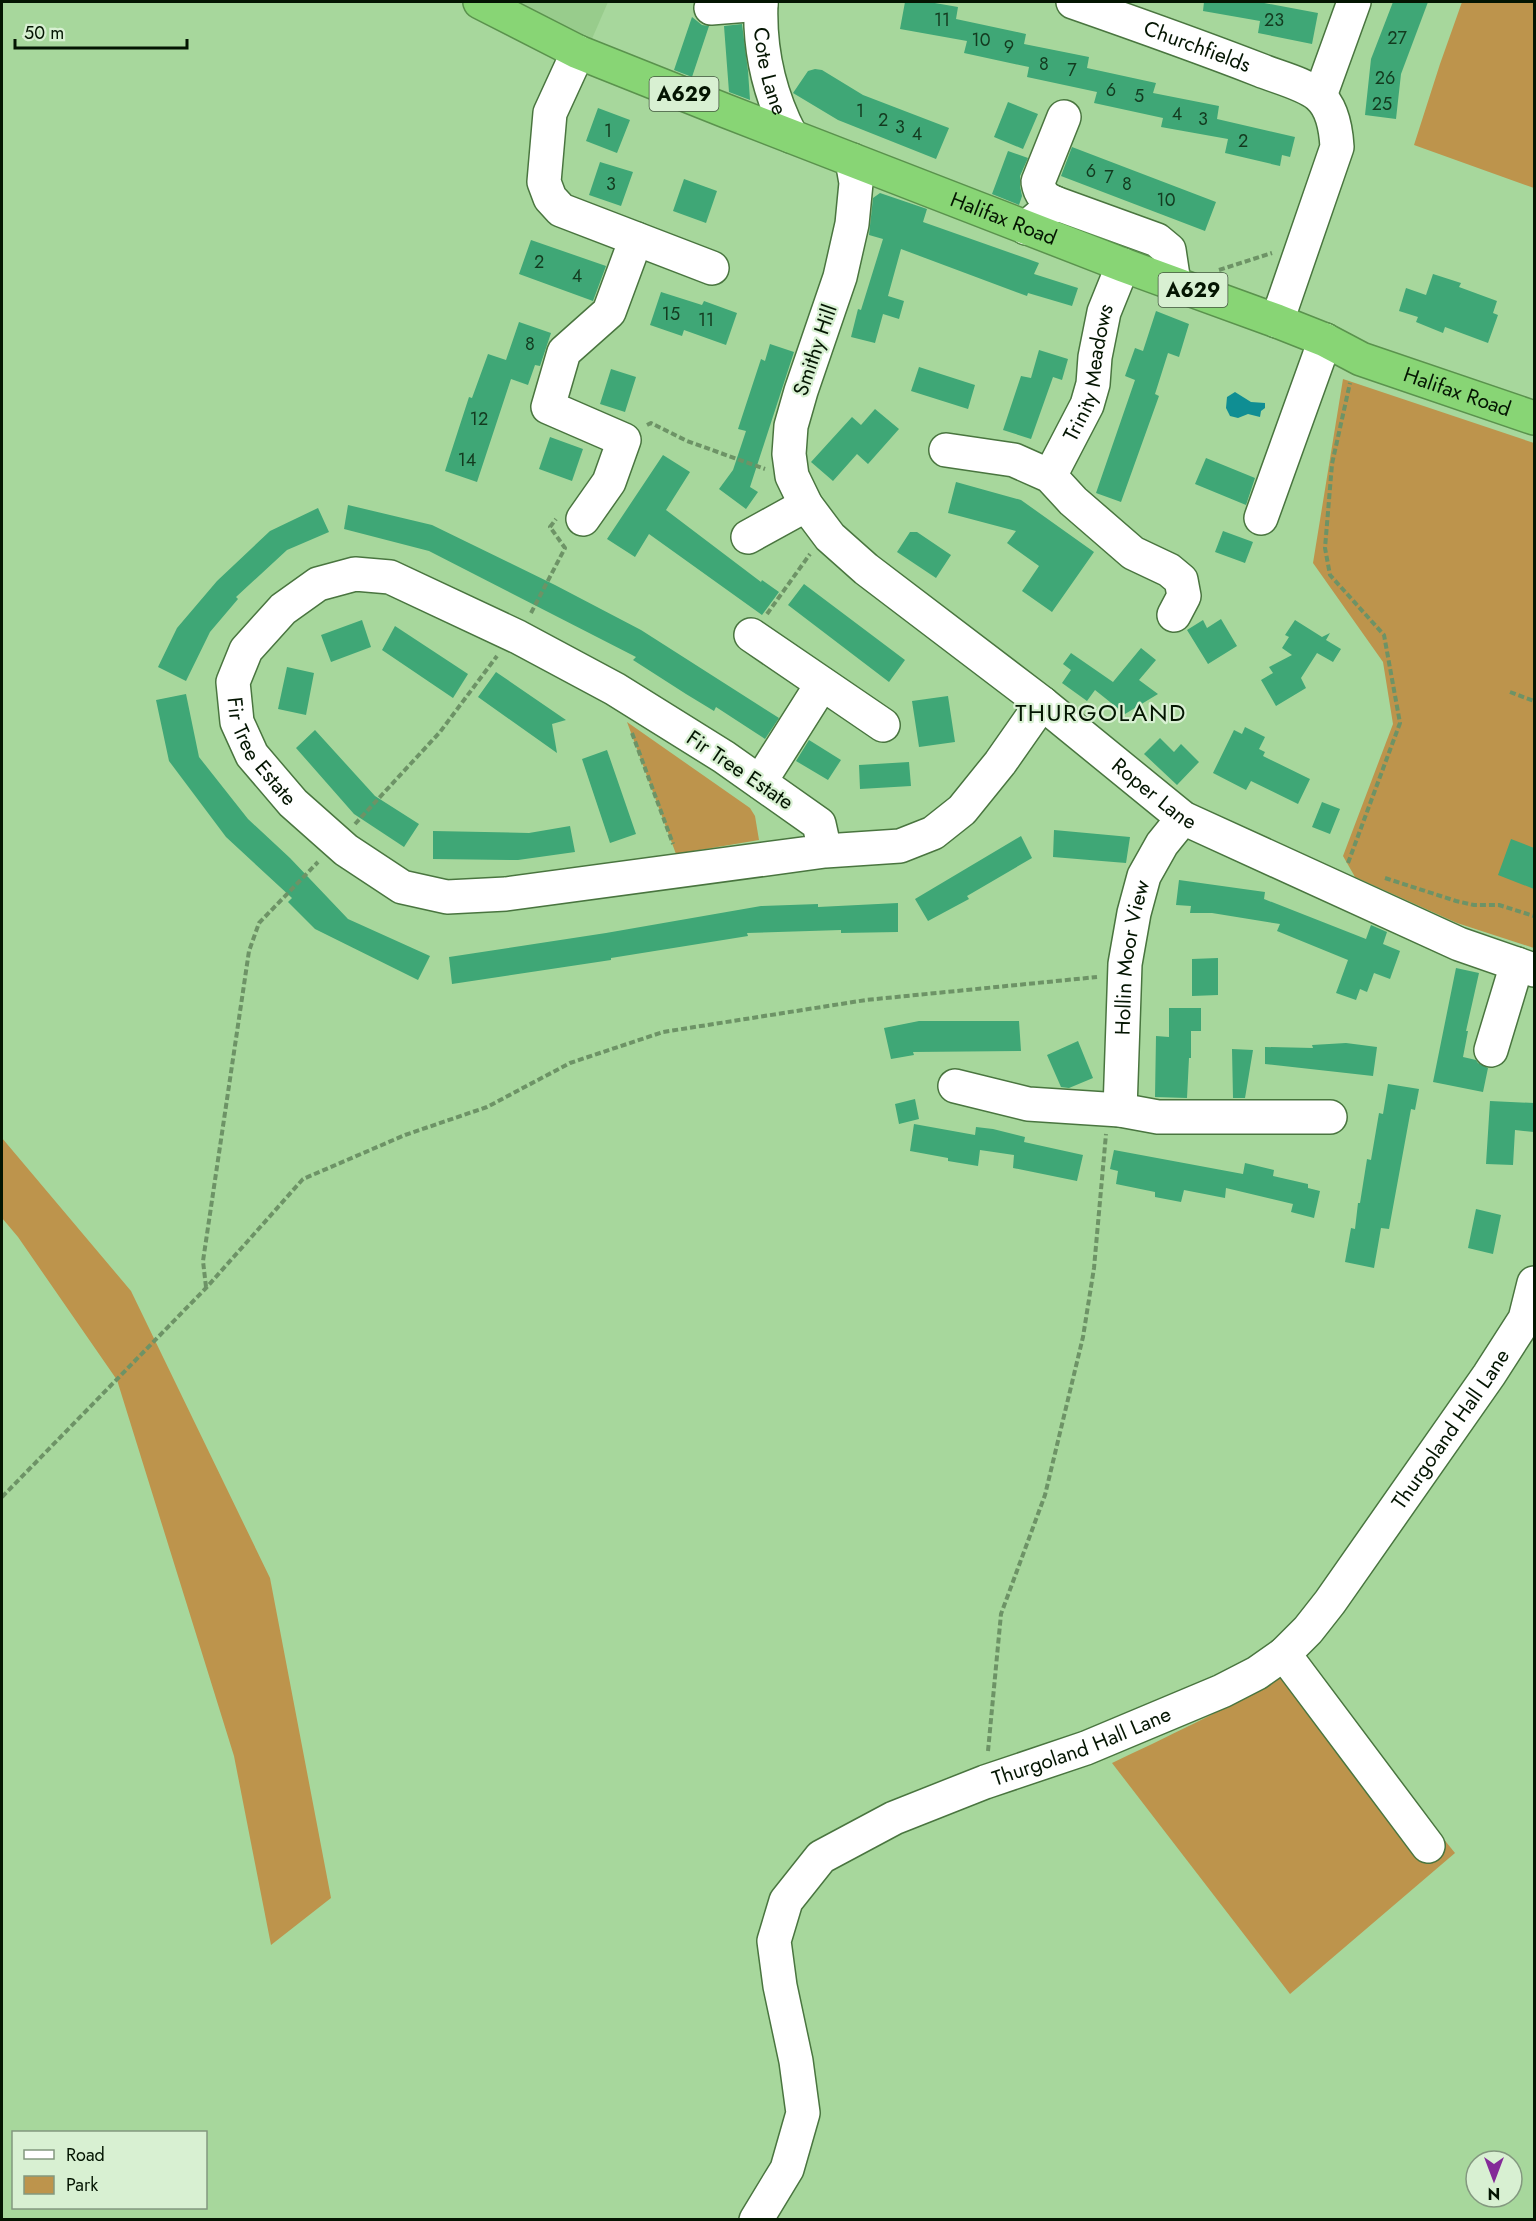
<svg xmlns="http://www.w3.org/2000/svg" width="1536" height="2221" font-family="Jost,sans-serif">
  <style>
    .built { fill: #98cc8c }
    .green { fill: #bd944c }
    .water { fill: #0f8e93 }
    .building { fill: #3fa776 }
    .lines { fill: none; stroke-linecap: round; stroke-linejoin: round }
    .minor-casing { stroke: #49753f; stroke-width: 36 }
    .highway-casing { stroke: #5a924d; stroke-width: 36 }
    .path { stroke: #6d9366; stroke-width: 4; stroke-dasharray: 6 3; stroke-linecap: butt }
    .minor { stroke: #fff; stroke-width: 33 }
    .highway { stroke: #88d575; stroke-width: 33 }
    .labels { text-anchor: middle; dominant-baseline: central; stroke-width: 4.5; stroke-linejoin: round; paint-order: stroke }
    .number-label { font-size: 18px; fill: #133a1f }
    .shield { fill: #d8f0d2; stroke: #445740; stroke-width: 1.5 }
    .shield-label { font-size: 20px; font-weight: bold; fill: #041502 }
    .street-label { font-size: 21px; fill: #041502; stroke: #d8f0d2 }
    .quarter-label { font-size: 24px; letter-spacing: 1.5px; fill: #041502; stroke: #d8f0d2 }
  </style>
  <rect width="100%" height="100%" fill="#a7d79c"/>
  <path class="built" d="M509,2H608L591,41Z"/>
  <path class="green" d="M1462,2H1534V188L1414,145L1440,64Z
    M1343,379L1534,443V948L1457,923L1355,877L1343,856L1393,724L1383,662L1313,563Z
    M627,722L750,808L755,816L759,840L676,854Z
    M2,1138L131,1291L270,1578L331,1898L271,1945L234,1756L117,1380L18,1237L2,1218Z
    M1302,1664L1455,1853L1290,1994L1112,1763C1177,1732 1241,1702 1302,1664Z"/>
  <path class="water" d="M1235,392L1251,402L1265,403V408L1261,411L1260,417L1248,414L1238,418L1230,416L1226,408L1227,397Z"/>
  <path class="building" d="M905,2H929L958,7L956,19L1026,34L1024,44L1089,57L1087,68L1156,83L1153,93L1219,106L1217,119L1295,137L1290,157L1282,155L1280,166L1225,153L1228,139L1161,127L1163,118L1094,103L1097,92L1027,77L1029,67L964,53L967,41L900,29Z
    M1204,2H1259L1318,13L1312,44L1258,33L1260,21L1203,11Z
    M1393,2H1428L1401,74L1396,119L1365,115L1371,59Z
    M692,17L702,25L709,26L692,77L674,70Z
    M742,24L748,71L750,100L729,92L724,26Z
    M815,69L822,70L863,95L949,128L936,159L838,120L793,93L808,71Z
    M1008,102L1038,114L1023,149L994,137Z
    M598,108L630,120L617,153L586,141Z
    M1072,147L1216,202L1205,231L1061,176Z
    M1008,151L1028,158L1020,176V186L1022,196L1019,205L992,194Z
    M600,162L633,172L621,206L589,195Z
    M684,179L717,191L706,223L673,211Z
    M880,193L927,209L923,222L1039,263L1034,274L1078,288L1072,306L1028,293L1027,296L901,249L888,296L904,301L899,319L883,314L875,343L851,337L858,309L861,310L883,239L869,235L873,198Z
    M531,240L606,266L593,301L519,274Z
    M1433,274L1461,283L1459,287L1497,301L1493,313L1498,315L1488,343L1445,327L1443,333L1416,322L1418,317L1399,311L1406,288L1426,295Z
    M661,292L702,305L704,301L737,313L726,345L684,330L682,336L650,325Z
    M1156,311L1189,324L1179,357L1168,353L1155,394L1159,396L1121,502L1096,493L1135,380L1125,376L1135,348L1143,351Z
    M519,322L551,333L540,366L535,365L528,385L511,379L477,482L445,471L469,397L472,398L488,354L506,360Z
    M770,344L794,352L750,487L758,492L746,509L719,489L733,470L746,431L738,429L761,359L765,361Z
    M1039,350L1068,359L1062,380L1053,377L1031,439L1003,430L1021,376L1031,378Z
    M919,367L975,385L968,409L911,391Z
    M611,369L636,377L625,412L600,404Z
    M875,409L899,429L868,464L857,454L833,481L811,462L852,417L861,425Z
    M550,437L583,449L572,481L539,469Z
    M663,455L690,472L666,510L761,582L762,580L779,592L762,615L649,534L635,557L607,539Z
    M1206,458L1255,478L1246,505L1195,484Z
    M956,482L1021,500L1094,552L1052,612L1022,591L1039,566L1007,543L1016,531L948,513Z
    M348,505L432,525L555,585L641,630L779,718L765,739L716,707L714,711L686,694L633,660L636,657L429,551L344,529Z
    M318,508L329,532L287,550L236,597L238,599L210,632L186,681L158,667L177,628L217,581L270,531Z
    M1223,531L1253,542L1245,563L1215,552Z
    M910,532H917L951,555L936,578L897,552Z
    M804,584L905,660L889,682L788,605Z
    M1221,619L1237,646L1208,664L1187,630L1203,620L1207,628Z
    M362,620L371,647L331,662L321,635Z
    M1295,620L1322,637L1330,633L1326,640L1341,649L1333,662L1317,653L1301,678L1306,688L1276,706L1261,680L1273,673L1269,667L1292,655L1282,648L1289,637L1285,635Z
    M395,626L468,674L453,698L382,650Z
    M1141,648L1156,660L1139,680L1158,694L1125,714L1095,690L1087,701L1062,683L1071,670L1063,664L1071,653L1113,682Z
    M287,667L314,673L306,715L278,709Z
    M496,672L566,720L552,724L557,753L478,697Z
    M186,694L199,757L248,819L290,858L348,919L430,956L418,980L315,929L288,902L292,898L226,837L169,761L156,700Z
    M948,696L955,742L919,747L912,701Z
    M1245,727L1265,737L1259,749L1265,752L1263,756L1310,779L1298,804L1251,781L1246,790L1213,773L1234,730L1242,734Z
    M315,730L375,796L419,824L404,847L354,814L296,748Z
    M1160,738L1174,752L1181,744L1199,762L1177,785L1144,754Z
    M809,740L841,760L828,780L796,761Z
    M607,750L636,834L610,843L582,759Z
    M909,762L911,786L860,789L859,765Z
    M1322,802L1340,809L1330,834L1312,827Z
    M570,826L575,852L518,860L433,859V831L529,833Z
    M1054,830L1130,837L1126,863L1053,857Z
    M1021,836L1032,858L967,896L969,899L928,921L915,899Z
    M1511,839L1534,848V889L1498,875Z
    M1179,880L1265,892L1264,899L1366,939L1371,925L1387,932L1383,944L1400,951L1390,979L1374,973L1367,992L1360,989L1356,1000L1336,993L1348,960L1277,931L1280,924L1212,913H1190L1191,906L1176,905Z
    M898,903V932L841,933V930L747,933L748,936L611,958V960L452,984L449,957L606,933L761,906L818,904V907Z
    M1218,958V995L1192,996V959Z
    M1456,968L1479,973L1466,1031H1468L1463,1057L1476,1060L1478,1063L1488,1068L1483,1092L1433,1082Z
    M1169,1008H1201V1031H1191V1058H1189L1187,1098L1155,1097L1156,1036L1169,1037Z
    M919,1021H1019L1021,1051L913,1052L914,1055L891,1059L884,1028Z
    M1078,1041L1093,1078L1069,1088L1061,1087L1047,1055Z
    M1346,1043L1377,1047L1373,1076L1265,1064V1047L1313,1048L1312,1045Z
    M1232,1049L1253,1050L1245,1098H1233Z
    M1388,1084L1419,1089L1415,1110L1411,1109L1389,1229L1381,1228L1374,1268L1345,1262L1351,1228L1355,1229L1358,1203H1360L1367,1159L1371,1160L1379,1113L1383,1114Z
    M915,1099L919,1119L899,1124L895,1104Z
    M1490,1101L1534,1103V1132L1515,1130L1513,1165L1486,1164Z
    M914,1124L975,1135L976,1127L993,1129L1025,1137L1024,1142L1083,1155L1077,1181L1013,1168L1014,1155L980,1150L978,1166L948,1161V1158L910,1151Z
    M1114,1150L1243,1174L1245,1163L1274,1170L1273,1176L1308,1184V1188L1320,1191L1314,1218L1291,1212L1293,1204L1226,1188L1225,1198L1184,1190L1181,1202L1155,1197V1192L1116,1184L1118,1171L1110,1169Z
    M1476,1209L1501,1215L1493,1254L1468,1248Z"/>
  <g class="lines">
    <defs>
      <g id="minor">
        <path id="s1" d="M761,2C759,49 769,94 791,136"/>
        <path id="s2" d="M1073,2C1136,24 1198,46 1260,70C1277,77 1306,84 1319,96C1333,108 1336,130 1337,147L1277,321"/>
        <path d="M711,8L761,4"/>
        <path d="M578,52L550,113L544,182L550,198L561,210L712,268"/>
        <path d="M1320,96L1354,2"/>
        <path id="s3" d="M852,160L856,183L852,224L840,277L801,391L791,426L789,454L792,476L806,505L830,537L866,569L1042,703L1183,818L1459,944L1534,970"/>
        <path d="M1055,203C1044,198 1040,194 1038,182L1064,117"/>
        <path d="M1026,228L1055,203L1157,240L1169,250L1174,283"/>
        <path d="M946,450L1014,460L1050,476L1073,501L1133,553L1169,570L1181,580L1184,596L1174,615"/>
        <path id="s4" d="M1050,476L1087,405L1093,384L1095,357L1104,312L1123,265"/>
        <path d="M1261,518L1325,340"/>
        <path d="M583,519L609,482L624,440L548,407L564,352L609,312L636,239"/>
        <path d="M748,537L806,505"/>
        <path d="M751,635L883,725"/>
        <path d="M760,782L822,684"/>
        <path id="s5" d="M825,851L819,824L724,757L615,689L518,637L390,577L355,574L318,584L283,609L246,650L233,682L237,722L252,755L293,803L346,850L402,887L447,897L506,894L825,851L900,846L933,833L962,810L1000,763L1042,703"/>
        <path d="M1491,1050L1517,964"/>
        <path d="M955,1086L1028,1104L1120,1110L1158,1117H1330"/>
        <path id="s6" d="M1120,1110L1125,964L1134,913L1144,876L1162,844L1183,818"/>
        <path d="M1284,1654L1428,1846"/>
        <path id="s7" d="M756,2220L787,2169L803,2113L796,2061L780,1986L774,1941L786,1901L821,1857L894,1818L985,1782L1086,1748L1222,1691L1257,1673L1284,1654L1308,1630L1330,1602L1489,1375L1525,1319L1534,1283"/>
      </g>
      <g id="highway">
        <path id="s8" d="M480,2L578,52L726,111L1123,265L1277,321L1325,340L1361,359L1534,418"/>
      </g>
    </defs>
    <use href="#minor" class="minor-casing"/>
    <use href="#highway" class="highway-casing"/>
    <path class="path" d="M1219,270L1272,253
      M647,425L651,423L687,441L765,469
      M531,613L565,548L550,527L556,519
      M767,614L810,554
      M1510,692L1534,701
      M632,733L673,844
      M355,824L440,732L497,656
      M1348,863L1400,723L1384,635L1330,575L1325,548L1332,464L1350,383
      M1385,878L1456,901L1474,905H1499L1534,916
      M206,1287L203,1261L249,951L259,923L318,862
      M2,1497L206,1288L303,1179L405,1135L487,1107L570,1063L663,1032L866,1000L1097,977
      M988,1751L1001,1614L1045,1495L1083,1337L1094,1268L1106,1134"/>
    <use href="#minor" class="minor"/>
    <use href="#highway" class="highway"/>
  </g>
  <g class="labels">
    <g class="number-label">
      <text x="942" y="20">11</text>
      <text x="1274" y="20">23</text>
      <text x="1397" y="38">27</text>
      <text x="981" y="40">10</text>
      <text x="1009" y="47">9</text>
      <text x="1044" y="64">8</text>
      <text x="1072" y="70">7</text>
      <text x="1385" y="78">26</text>
      <text x="1111" y="90">6</text>
      <text x="1139" y="96">5</text>
      <text x="1382" y="104">25</text>
      <text x="860" y="111">1</text>
      <text x="1177" y="114">4</text>
      <text x="1203" y="119">3</text>
      <text x="883" y="120">2</text>
      <text x="900" y="127">3</text>
      <text x="608" y="131">1</text>
      <text x="917" y="134">4</text>
      <text x="1243" y="141">2</text>
      <text x="1091" y="171">6</text>
      <text x="1109" y="177">7</text>
      <text x="611" y="184">3</text>
      <text x="1127" y="184">8</text>
      <text x="1166" y="200">10</text>
      <text x="539" y="262">2</text>
      <text x="577" y="276">4</text>
      <text x="671" y="314">15</text>
      <text x="706" y="320">11</text>
      <text x="530" y="344">8</text>
      <text x="479" y="419">12</text>
      <text x="467" y="460">14</text>
    </g>
    <g class="shield">
      <rect x="649.5" y="77" width="69" height="34" rx="4.5"/>
      <rect x="1158.5" y="273" width="69" height="34" rx="4.5"/>
    </g>
    <g class="shield-label">
      <text x="684" y="94">A629</text>
      <text x="1193" y="290">A629</text>
    </g>
    <g class="street-label">
      <text stroke="none"><textPath href="#s2" startOffset="132">Churchfields</textPath></text>
      <text stroke="none"><textPath href="#s1" startOffset="70">Cote Lane</textPath></text>
      <text stroke="none"><textPath href="#s8" startOffset="567">Halifax Road</textPath></text>
      <text transform="translate(815 350) rotate(-71)">Smithy Hill</text>
      <text stroke="none"><textPath href="#s4" startOffset="112">Trinity Meadows</textPath></text>
      <text stroke="none"><textPath href="#s8" startOffset="1053">Halifax Road</textPath></text>
      <text stroke="none"><textPath href="#s5" startOffset="807">Fir Tree Estate</textPath></text>
      <text transform="translate(740 770) rotate(34)">Fir Tree Estate</text>
      <text stroke="none"><textPath href="#s3" startOffset="812">Roper Lane</textPath></text>
      <text stroke="none"><textPath href="#s6" startOffset="153">Hollin Moor View</textPath></text>
      <text stroke="none"><textPath href="#s7" startOffset="1178">Thurgoland Hall Lane</textPath></text>
      <text stroke="none"><textPath href="#s7" startOffset="674">Thurgoland Hall Lane</textPath></text>
    </g>
    <g class="quarter-label">
      <text x="1101" y="712">THURGOLAND</text>
    </g>
  </g>
  <rect width="1536" height="2221" fill="none" stroke="#041502" stroke-width="6"/>
  <rect x="12" y="2131" width="195" height="78" fill="#d8f0d2" stroke="#83987f" stroke-width="1.5"/>
  <rect x="24" y="2150" width="30" height="9" fill="#ffffff" stroke="#83987f" stroke-width="1.5"/>
  <text x="66" y="2161" font-size="18" fill="#041502">Road</text>
  <rect x="24" y="2176" width="30" height="18" fill="#bd944c" stroke="#83987f" stroke-width="1.5"/>
  <text x="66" y="2191" font-size="18" fill="#041502">Park</text>
  <g transform="translate(1494 2179) rotate(180)"><circle r="28" fill="#d8f0d2" stroke="#83987f" stroke-width="1.5"/>
  <path d="M0-4.5L10 22L0 15L-10 22Z" fill="#842b98"/>
  <text y="-9" font-size="16" font-weight="bold" text-anchor="middle" fill="#041502">N</text>
  </g>
  <path d="M15 39v9h172v-9" fill="none" stroke="#041502" stroke-width="3"/>
  <text x="24" y="39" font-size="18" fill="#041502" stroke="#d8f0d2" stroke-width="4.5" paint-order="stroke">50 m</text>
</svg>
